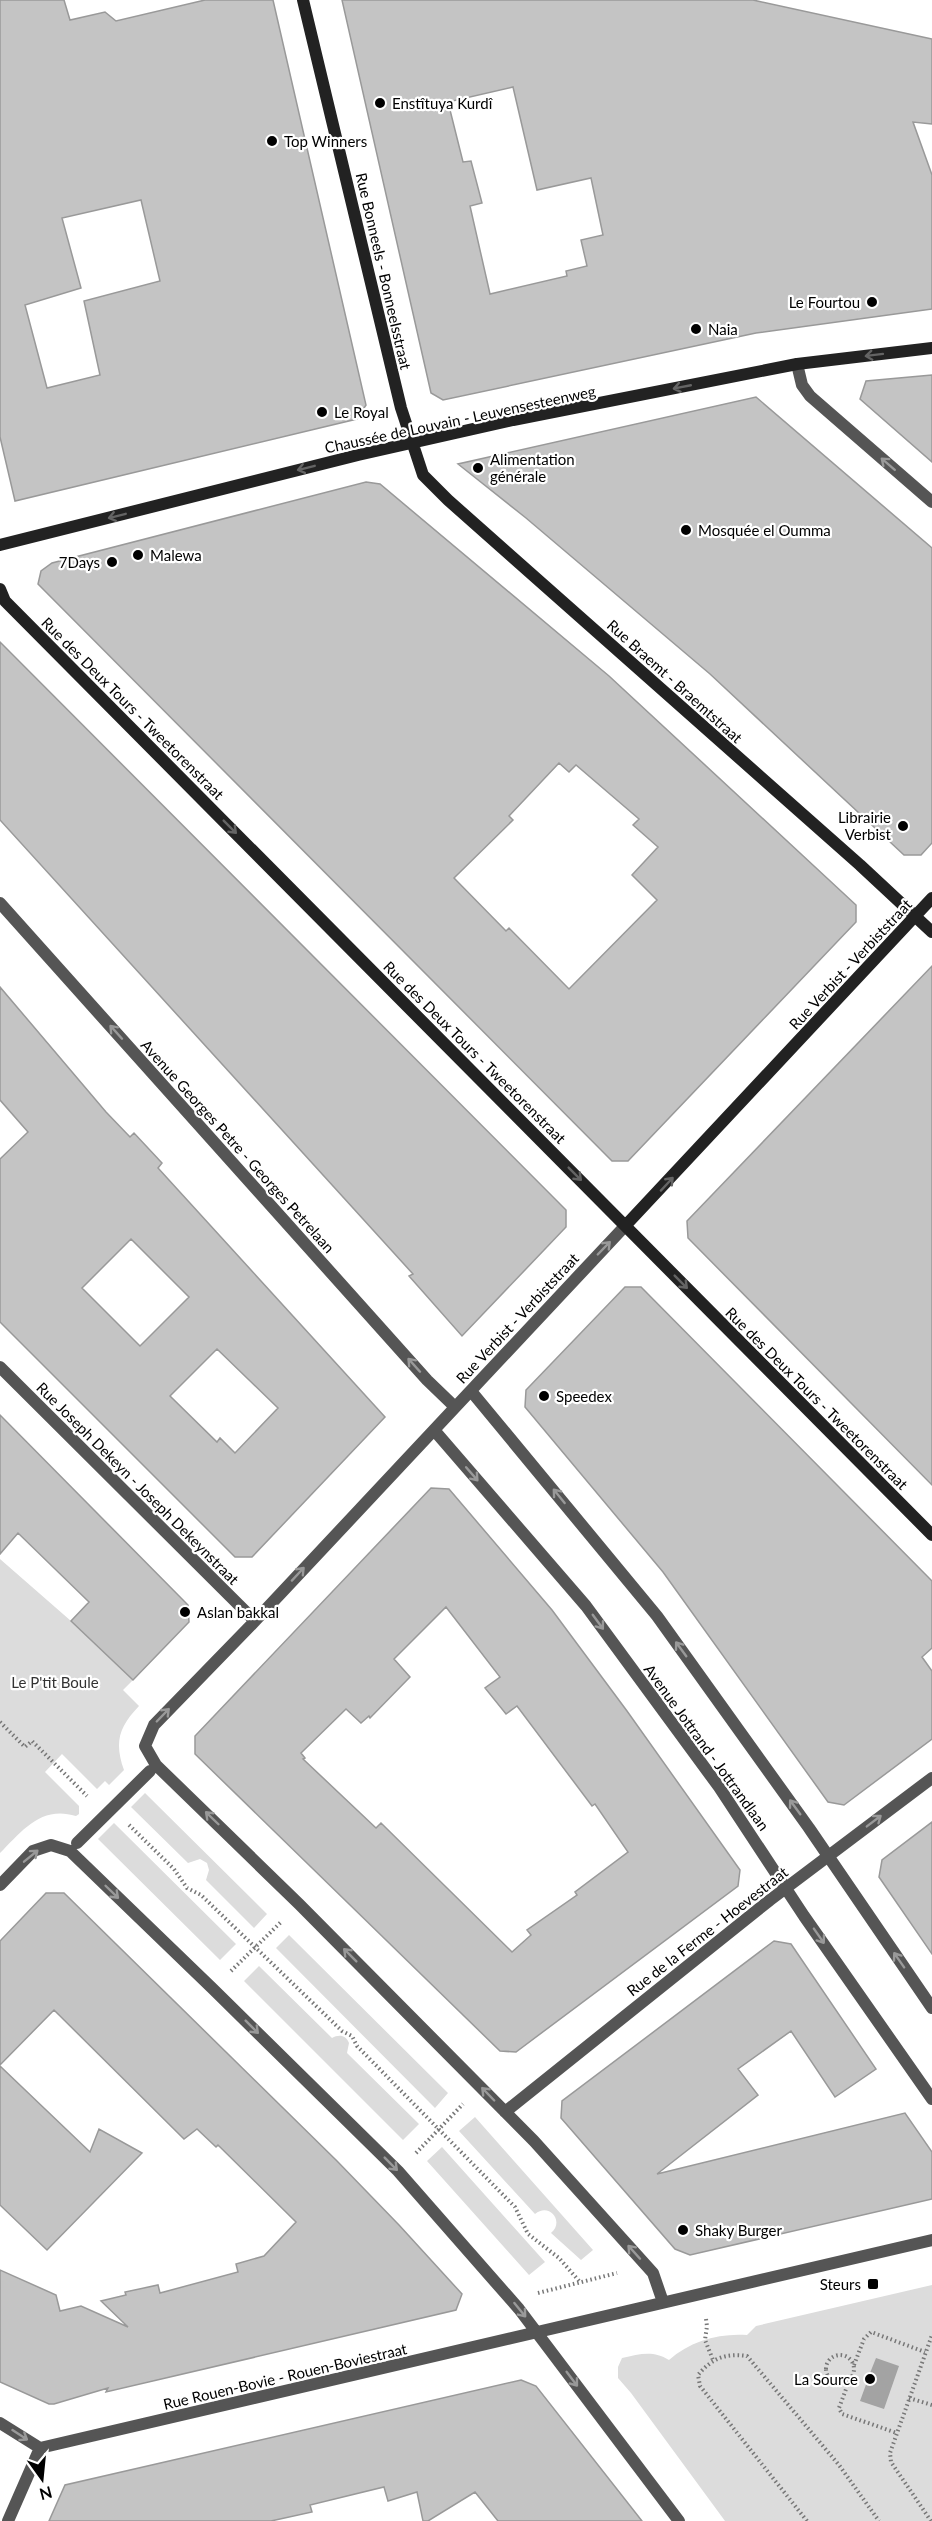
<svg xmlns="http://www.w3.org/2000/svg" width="932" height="2521" font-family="Lato,sans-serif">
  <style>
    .green { fill: #dcdcdc }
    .water { fill: #a3a3a3 }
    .building { fill: #c4c4c4; stroke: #999; stroke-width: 1.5; fill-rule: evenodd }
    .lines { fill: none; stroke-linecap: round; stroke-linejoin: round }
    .path { stroke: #777; stroke-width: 4; stroke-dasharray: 1.5 3; stroke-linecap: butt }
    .street { stroke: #555; stroke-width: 12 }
    .secondary { stroke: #222; stroke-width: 12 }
    .oneway { stroke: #646464 }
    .oneway2 { stroke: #999 }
    .poi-dot { fill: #000; stroke: #fff; stroke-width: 2 }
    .labels { text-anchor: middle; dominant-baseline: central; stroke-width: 4.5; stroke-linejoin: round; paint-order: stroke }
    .poi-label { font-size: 15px; fill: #000; stroke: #fff; text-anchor: start }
    .street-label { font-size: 15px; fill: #000; stroke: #fff }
    .park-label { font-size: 15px; fill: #333; stroke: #fff }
  </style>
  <rect width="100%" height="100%" fill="#fff"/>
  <path class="green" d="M0,1559L71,1621L133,1680L123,1690L139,1706C119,1727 114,1742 124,1770L109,1785L105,1781L97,1789L62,1754L45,1772L79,1806V1814L76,1816C41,1805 22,1831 0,1853Z
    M145,1793L267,1914L254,1928L206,1880L209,1870L207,1863L200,1859L188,1863L131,1807Z
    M114,1823L236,1944L220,1960L98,1839Z
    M289,1935L448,2093L435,2108L276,1948Z
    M259,1966L332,2038C339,2034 346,2035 349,2043L347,2053L419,2124L403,2140L244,1981Z
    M475,2117L593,2250L581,2260L551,2233C565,2221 549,2202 535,2214L459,2131Z
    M442,2147L545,2262L529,2275L427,2161Z
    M932,2285V2521H725L631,2393L618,2378V2367L622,2358C640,2354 653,2350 669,2360C690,2341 719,2333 747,2335L756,2326Z"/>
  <path class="water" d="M876,2358L899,2366L884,2409L860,2401L868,2379L872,2380L871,2377L868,2378Z"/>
  <path class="building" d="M0,0H64L70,20L105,12L116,21L205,0H273L366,405L357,419L15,501L0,437ZM141,200L160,281L84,301L100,375L47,388L25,305L81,288L62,218Z
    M342,0H753L932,39V124L913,122L932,175V309L756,333L443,400L431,393ZM513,87L537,190L591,178L603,235L581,240L587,266L566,271L567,276L490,294L470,206L482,203L471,161L463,162L448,102Z
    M932,375V462L860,399L866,381Z
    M756,397L932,548V843L921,855H904L710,674L526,518L458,464Z
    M366,482L380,484L609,676L856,905V922L628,1161H612L38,584L41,571L52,563ZM559,763L569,772L576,765L639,819L633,825L658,847L632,875L657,900L569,989L509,928L506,931L454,878L513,820L509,816Z
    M0,642L566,1210V1227L462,1336L409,1276L413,1274L0,820Z
    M932,966V1485L688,1238L687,1221Z
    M0,987L106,1112L130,1137L134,1133L162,1163L158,1168L385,1417L252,1557H235L0,1322V1159L28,1132L0,1100ZM131,1239L189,1297L140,1346L82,1288ZM217,1349L278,1408L235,1453L220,1438L217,1442L170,1396Z
    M625,1287H641L932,1581V1648L922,1657L932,1671V1739L844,1805L828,1802L663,1572L525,1407L526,1390Z
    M0,1415L188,1605L189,1622L133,1680L71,1621L89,1602L18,1533L0,1554Z
    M431,1488L449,1489L552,1610L627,1711L740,1870L738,1886L516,2052L500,2051L195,1754V1736ZM446,1607L500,1677L485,1688L506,1714L517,1706L592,1806L595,1804L628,1852L575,1892L577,1895L527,1930L531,1935L512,1952L381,1823L376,1828L303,1759L305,1758L301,1753L346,1709L361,1723L369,1716L370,1718L410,1677L394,1659Z
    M932,1822V1954L879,1877L882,1860Z
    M46,1893H64L337,2161L399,2225L462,2294L456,2310L106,2392L108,2388L54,2404H49L0,2382V2270L56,2295L60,2311L81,2306L128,2327L101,2301L126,2295L125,2292L158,2285L160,2293L238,2272L236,2264L264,2256L296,2222L218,2145L216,2147L197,2129L184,2139L54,2010L0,2065V1941Z
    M774,1941L791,1944L876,2069L835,2097L791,2031L738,2069L758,2095L657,2174L905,2113L932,2152V2199L690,2255L675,2249L561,2118L562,2101Z
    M0,2066L90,2152L99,2129L142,2153L47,2250L0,2205Z
    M521,2380L536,2386L642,2521H498L475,2492L428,2521H423L417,2492L388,2501L384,2487L310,2505L312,2512L271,2521H49L65,2485Z"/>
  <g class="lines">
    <path class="path" d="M0,1722L25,1747L32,1741L87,1796
      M129,1825L174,1869L187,1888L201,1895L342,2031L352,2036L357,2046L515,2207L528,2234L559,2258L580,2282
      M231,1971L281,1922
      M416,2153L463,2104
      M538,2293L617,2273
      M706,2319L707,2326L705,2340L713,2360
      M826 2369a14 14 0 1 1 28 0a14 14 0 1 1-28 0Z
      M854,2365L864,2339L871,2332L925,2352
      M849,2381L839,2408L842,2414L897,2433
      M909,2398L932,2405
      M807,2521L700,2386L698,2375C712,2358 726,2353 747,2356L839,2465L879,2521
      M931,2521L891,2462L890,2453L932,2335"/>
    <path class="street" d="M797,364L802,385L810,396L932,502
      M0,903L427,1380L455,1407
      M626,1225L255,1621L154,1725L145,1746L156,1765L299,1904L534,2141L653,2273L663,2302
      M0,1367L255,1621
      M471,1391L657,1616L809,1828L932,2008
      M434,1430L586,1606L719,1787L804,1916L932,2099
      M77,1843L150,1771
      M0,1885L33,1851L51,1845L70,1851L213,1989L398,2171L519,2309L679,2521
      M505,2112L770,1900L932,1778
      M0,2423L40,2448
      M40,2448L932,2240
      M8,2521L40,2448"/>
    <path class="secondary" d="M303,0L401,408L423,475L448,500L860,865L932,932
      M0,545L358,455L513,420L797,364L932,348
      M0,589L5,601L932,1535
      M626,1225L932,898"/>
  </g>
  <defs><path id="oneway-shaft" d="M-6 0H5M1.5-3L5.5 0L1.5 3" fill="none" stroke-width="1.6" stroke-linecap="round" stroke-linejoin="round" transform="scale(1.5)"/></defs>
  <g class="oneway">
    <use href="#oneway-shaft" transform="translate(874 355) rotate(173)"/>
    <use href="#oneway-shaft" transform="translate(682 387) rotate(169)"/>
    <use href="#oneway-shaft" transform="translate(306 468) rotate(166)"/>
    <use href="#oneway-shaft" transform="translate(117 516) rotate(166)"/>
    <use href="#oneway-shaft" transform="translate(230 827) rotate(45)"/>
    <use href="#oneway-shaft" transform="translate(575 1174) rotate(45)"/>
    <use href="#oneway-shaft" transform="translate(667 1184) rotate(-47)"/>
    <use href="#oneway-shaft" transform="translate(681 1282) rotate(45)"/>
  </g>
  <g class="oneway2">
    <use href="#oneway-shaft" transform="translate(888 464) rotate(-139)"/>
    <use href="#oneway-shaft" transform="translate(116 1032) rotate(-132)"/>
    <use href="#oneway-shaft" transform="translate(604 1248) rotate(-46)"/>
    <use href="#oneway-shaft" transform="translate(414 1365) rotate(-132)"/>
    <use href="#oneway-shaft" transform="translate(472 1474) rotate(49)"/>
    <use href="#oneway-shaft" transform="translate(559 1496) rotate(-129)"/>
    <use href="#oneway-shaft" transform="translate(298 1574) rotate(-47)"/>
    <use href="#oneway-shaft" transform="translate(598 1622) rotate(54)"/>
    <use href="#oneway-shaft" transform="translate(681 1649) rotate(-126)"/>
    <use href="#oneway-shaft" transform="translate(163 1715) rotate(-46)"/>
    <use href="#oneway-shaft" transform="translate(795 1807) rotate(-126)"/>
    <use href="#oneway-shaft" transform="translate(212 1818) rotate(-136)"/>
    <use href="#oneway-shaft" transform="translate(874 1821) rotate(-37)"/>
    <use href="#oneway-shaft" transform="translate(31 1856) rotate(-39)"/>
    <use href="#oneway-shaft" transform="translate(112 1892) rotate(44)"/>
    <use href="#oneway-shaft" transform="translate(819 1936) rotate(55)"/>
    <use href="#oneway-shaft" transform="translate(350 1955) rotate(-135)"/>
    <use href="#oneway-shaft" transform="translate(899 1960) rotate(-125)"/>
    <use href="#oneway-shaft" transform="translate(252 2027) rotate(45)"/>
    <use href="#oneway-shaft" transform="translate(488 2094) rotate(-134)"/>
    <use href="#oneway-shaft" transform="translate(391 2164) rotate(45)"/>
    <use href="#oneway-shaft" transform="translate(634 2252) rotate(-132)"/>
    <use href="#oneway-shaft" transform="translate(520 2310) rotate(51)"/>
    <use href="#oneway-shaft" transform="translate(572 2379) rotate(53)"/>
    <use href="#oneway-shaft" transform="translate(20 2435) rotate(33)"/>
  </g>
  <g class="poi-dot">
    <circle cx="380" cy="103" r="6"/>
    <circle cx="272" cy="141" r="6"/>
    <circle cx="872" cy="302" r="6"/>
    <circle cx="696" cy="329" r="6"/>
    <circle cx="322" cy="412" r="6"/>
    <circle cx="478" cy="468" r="6"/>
    <circle cx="686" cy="530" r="6"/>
    <circle cx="138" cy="555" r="6"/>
    <circle cx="112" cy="562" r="6"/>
    <circle cx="903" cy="826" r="6"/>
    <circle cx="544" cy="1396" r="6"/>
    <circle cx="185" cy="1612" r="6"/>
    <circle cx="683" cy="2230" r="6"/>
    <rect x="867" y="2278" width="12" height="12" rx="3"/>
    <circle cx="870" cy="2379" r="6"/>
  </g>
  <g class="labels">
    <g class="poi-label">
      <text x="392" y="103">Enstîtuya Kurdî</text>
      <text x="284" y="141">Top Winners</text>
      <text x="860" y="302" text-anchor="end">Le Fourtou</text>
      <text x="708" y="329">Naia</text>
      <text x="334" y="412">Le Royal</text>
      <text x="490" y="459">Alimentation<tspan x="490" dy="17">générale</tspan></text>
      <text x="698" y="530">Mosquée el Oumma</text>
      <text x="150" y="555">Malewa</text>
      <text x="100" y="562" text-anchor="end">7Days</text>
      <text x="891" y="817" text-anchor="end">Librairie<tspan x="891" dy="17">Verbist</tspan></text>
      <text x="556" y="1396">Speedex</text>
      <text x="197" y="1612">Aslan bakkal</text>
      <text x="695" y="2230">Shaky Burger</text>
      <text x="861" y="2284" text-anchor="end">Steurs</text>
      <text x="858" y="2379" text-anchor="end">La Source</text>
    </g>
    <g class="street-label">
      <text transform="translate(384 271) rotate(77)">Rue Bonneels - Bonneelsstraat</text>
      <text transform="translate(460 419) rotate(-12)">Chaussée de Louvain - Leuvensesteenweg</text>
      <text transform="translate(675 681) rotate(42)">Rue Braemt - Braemtstraat</text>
      <text transform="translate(133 708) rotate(45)">Rue des Deux Tours - Tweetorenstraat</text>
      <text transform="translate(850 964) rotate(-47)">Rue Verbist - Verbiststraat</text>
      <text transform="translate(475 1052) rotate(45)">Rue des Deux Tours - Tweetorenstraat</text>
      <text transform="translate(238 1146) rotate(48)">Avenue Georges Petre - Georges Petrelaan</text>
      <text transform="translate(517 1318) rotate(-47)">Rue Verbist - Verbiststraat</text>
      <text transform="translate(817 1398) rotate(45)">Rue des Deux Tours - Tweetorenstraat</text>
      <text transform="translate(138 1483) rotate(45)">Rue Joseph Dekeyn - Joseph Dekeynstraat</text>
      <text transform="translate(707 1747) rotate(54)">Avenue Jottrand - Jottrandlaan</text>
      <text transform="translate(707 1931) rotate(-38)">Rue de la Ferme - Hoevestraat</text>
      <text transform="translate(285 2376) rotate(-13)">Rue Rouen-Bovie - Rouen-Boviestraat</text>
    </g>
    <g class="park-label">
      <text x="55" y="1682">Le P'tit Boule</text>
    </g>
  </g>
  <g transform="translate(42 2479) rotate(165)" stroke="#ffffff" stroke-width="4.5" paint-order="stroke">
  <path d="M0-4.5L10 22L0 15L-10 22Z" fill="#000000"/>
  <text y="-9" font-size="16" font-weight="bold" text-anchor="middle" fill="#000000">N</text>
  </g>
</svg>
